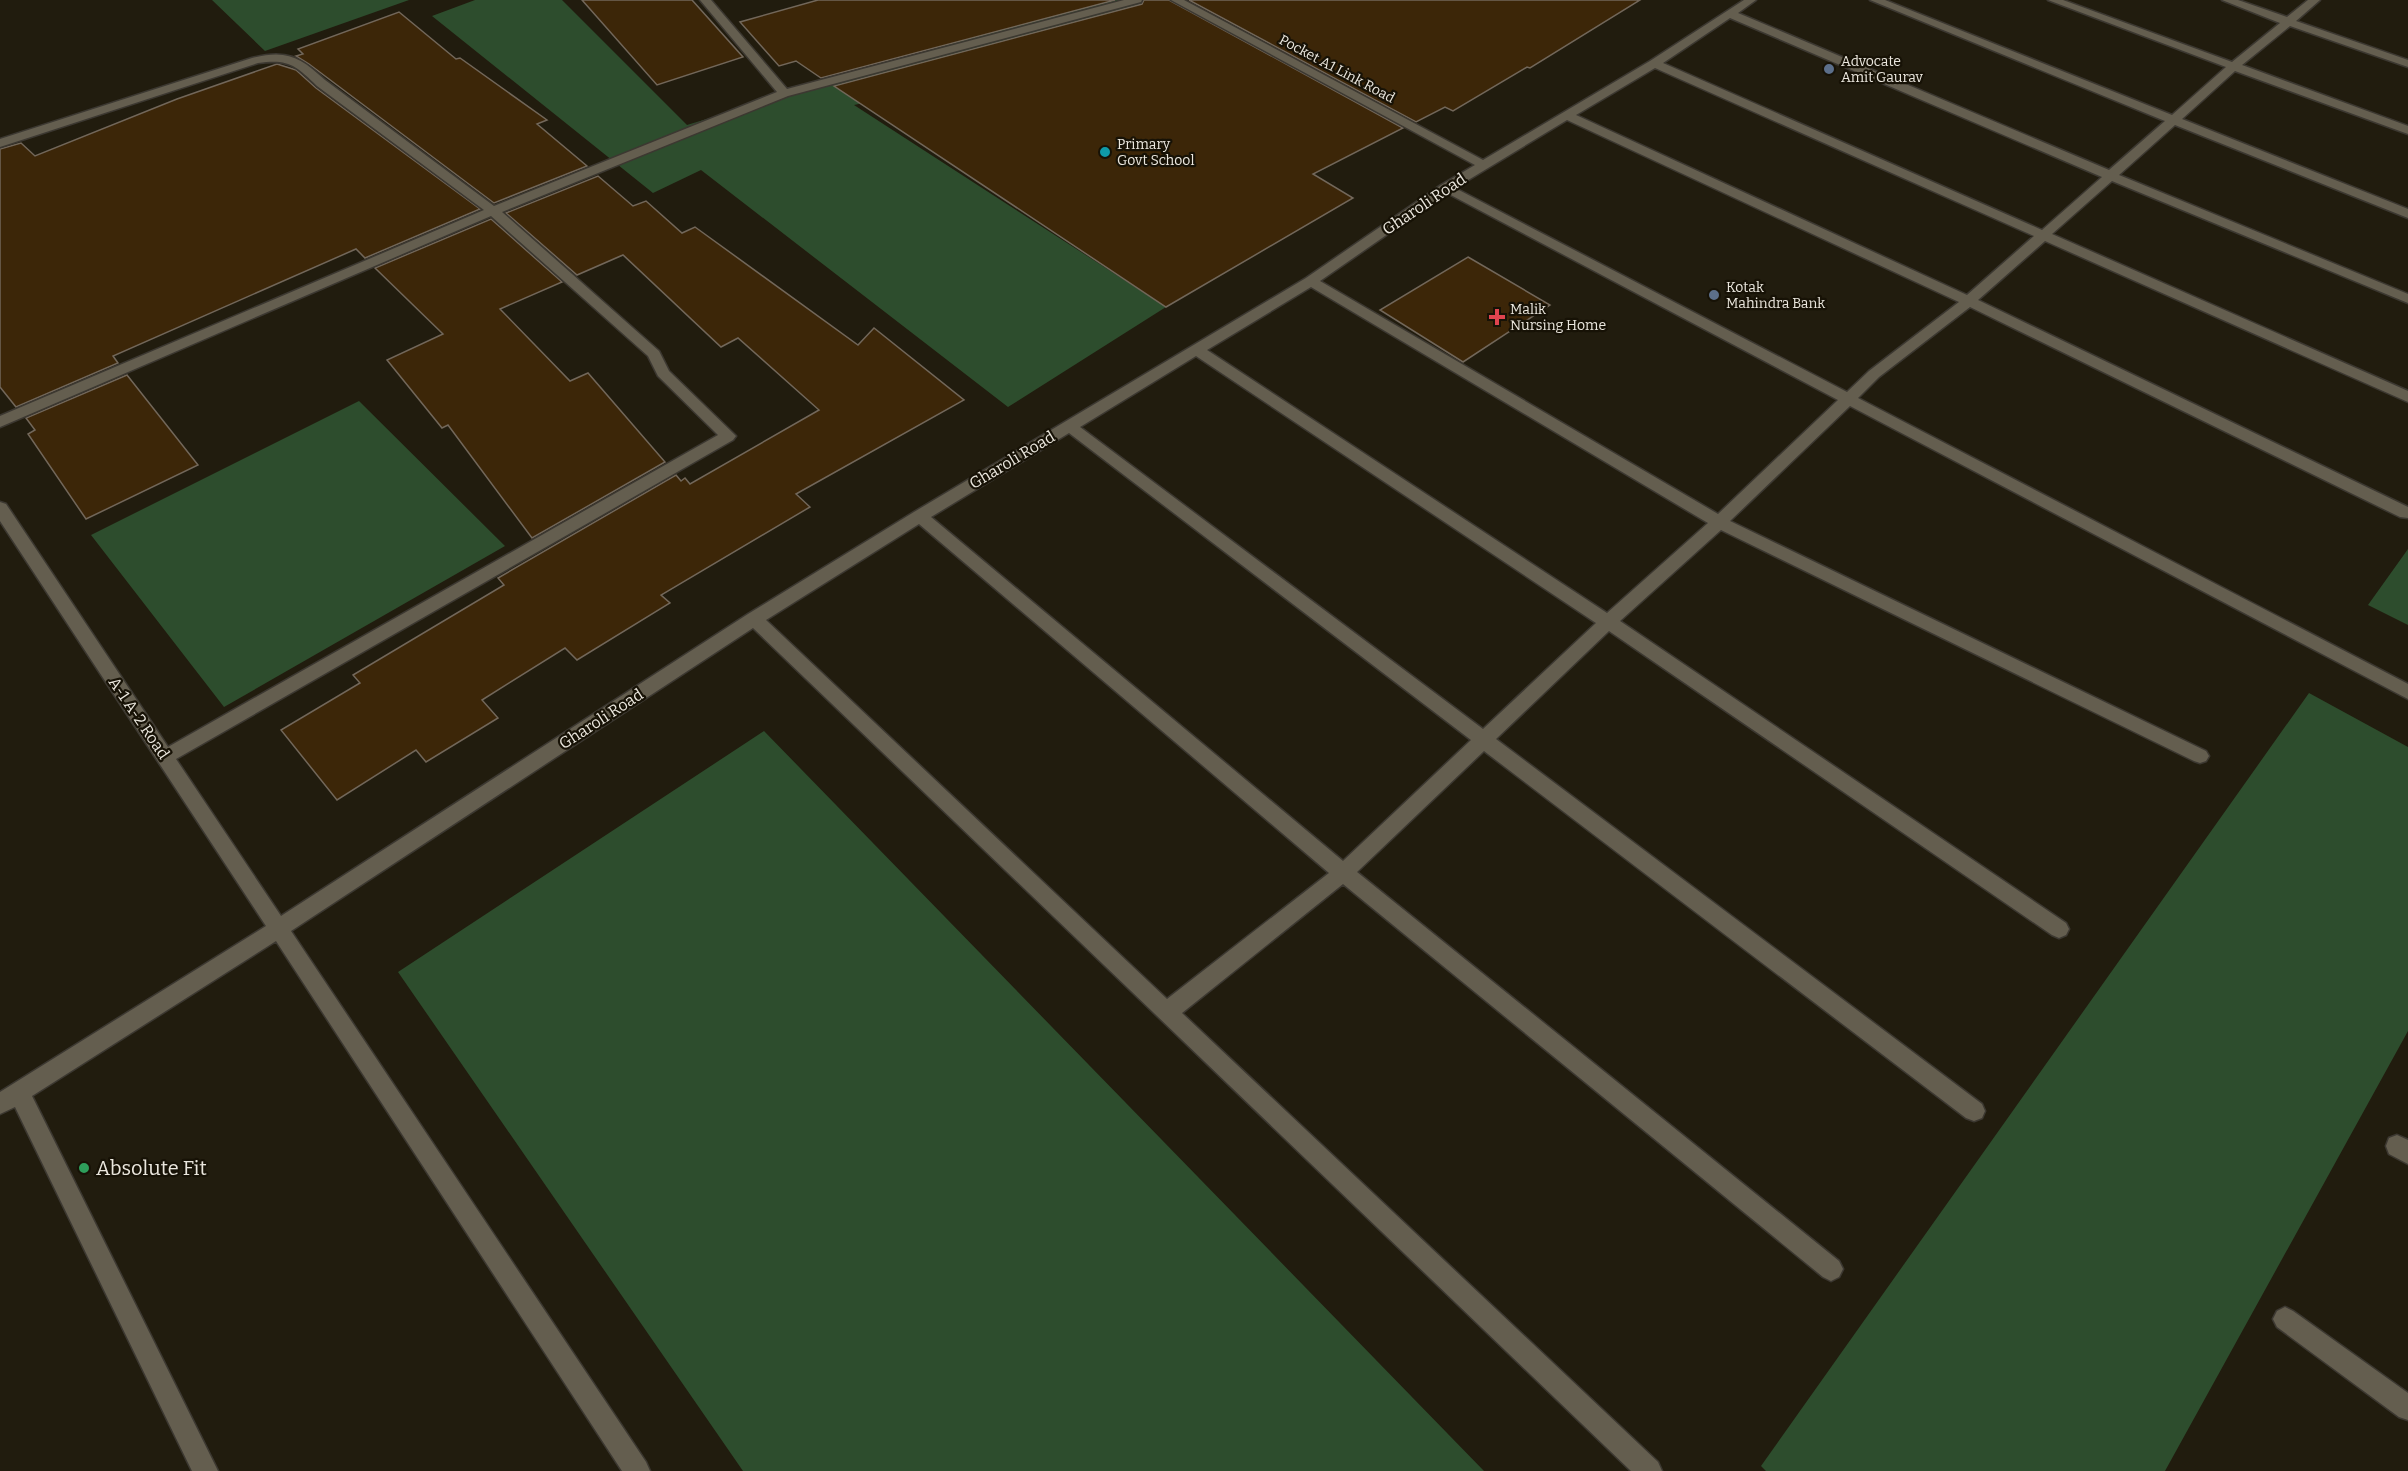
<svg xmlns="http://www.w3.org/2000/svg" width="2408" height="1471" font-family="Bitter,serif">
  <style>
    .green { fill: #2d4d2d }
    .building { fill: #3c2608; stroke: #72675a; stroke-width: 1.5 }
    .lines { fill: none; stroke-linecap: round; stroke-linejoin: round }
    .minor-casing { stroke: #3c3831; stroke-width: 3 }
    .minor { fill: #645e4f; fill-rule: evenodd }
    .service-dot { fill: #5c6f8a; stroke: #171206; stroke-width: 2 }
    .culture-dot { fill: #0f9aa8; stroke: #171206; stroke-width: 2 }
    .health-dot { fill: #e0444e; stroke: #171206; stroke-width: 2 }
    .leisure-dot { fill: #2e9e5b; stroke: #171206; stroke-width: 2 }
    .labels { text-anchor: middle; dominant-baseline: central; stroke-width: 4.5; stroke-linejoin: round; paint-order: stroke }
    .far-poi-label { font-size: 14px; fill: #ebe7de; stroke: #171206; text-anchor: start }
    .far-street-label { font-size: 14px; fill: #ebe7de; stroke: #171206 }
    .street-label { font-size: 16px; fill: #ebe7de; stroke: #171206 }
    .near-poi-label { font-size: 20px; fill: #ebe7de; stroke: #171206; text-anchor: start }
  </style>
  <rect width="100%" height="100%" fill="#211c0e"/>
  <path class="green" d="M212,0H409L265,51Z
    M475,0H562L687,125L1095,0H1137L1176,35L854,105L1166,307L1008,407L701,170L653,193L432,16Z
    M359,401L505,546L224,707L91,535Z
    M2408,549V625L2368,605Z
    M2309,693L2408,747V1031L2165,1471H1766L1761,1466Z
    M764,731L1484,1471H743L398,972Z"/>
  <path class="building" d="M582,0H692L743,57L657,85Z
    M818,0H1115L821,78L796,61L779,66L740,22Z
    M1144,0H1169L1403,128L1313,174L1353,198L1166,307L834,86L1142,4Z
    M1189,0H1640L1530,68L1527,67L1453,111L1445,107L1416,122Z
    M399,12L456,59L460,58L547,120L537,124L587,166L494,203L309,64L296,56L303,54L298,49Z
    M277,64L296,70L316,88L480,209L365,258L356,249L113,356L118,363L16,407L0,387V149L21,143L35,156L177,99Z
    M598,176L633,206L646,201L682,233L695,227L858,345L874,328L964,400L796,494L810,507L661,595L670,603L577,660L565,648L482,700L498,718L426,762L416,750L337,800L281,730L360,683L353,675L504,585L498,578L676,475L681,481L685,478L690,484L819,410L738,338L721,347L623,255L577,275L506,213Z
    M491,219L562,282L500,309L570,381L588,373L665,462L532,538L448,425L442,428L387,360L443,334L375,268Z
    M1468,257L1550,305L1463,362L1380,310Z
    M127,375L198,465L86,519L28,434L35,430L26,418Z"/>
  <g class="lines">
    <defs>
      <path id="minor" d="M700,0H711L787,89L1124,0H1142L1141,2L788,96L502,212L659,351L669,371L736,436L733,440L176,759L281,916L748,614L914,512L1306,278L1441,185L1475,165L1171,0H1184L1483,160L1650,61L1744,0H1756L1738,13L2109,170L2165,121L1870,0H1885L2172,115L2226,67L2048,0H2063L2232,62L2280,23L2222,0H2238L2287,17L2308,0H2320L2296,21L2408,60V67L2290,26L2242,65L2408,126V134L2235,71L2182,119L2408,209V218L2175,125L2119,175L2408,294V303L2112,181L2052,234L2408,391V402L2045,241L1978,300L2408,507V518L2400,517L1970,307L1879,377L1858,398L2408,684V699L1850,406L1730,521L2206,751L2209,756L2206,761L2200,763L2194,761L1721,530L1620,621L2066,923L2069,929L2066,935L2059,938L2052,935L1609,631L1496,739L1982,1104L1985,1111L1982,1118L1974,1121L1966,1118L1484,751L1357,872L1839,1261L1843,1269L1839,1277L1831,1281L1823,1277L1343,884L1182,1013L1658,1462L1662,1471H1631L753,628L291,931L646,1462L650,1471H622L276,941L32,1096L218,1471H192L15,1107L0,1114V1092L266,926L0,521V502L6,504L168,747L718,435L658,376L648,356L491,216L0,427V416L484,210L317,86C295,65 289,59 258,63L0,147V139L252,58C287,49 300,57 325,80L494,206L777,92ZM1730,18L2102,177L2042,230L1663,63ZM1655,68L2034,236L1967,295L1576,115ZM1567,120L1959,302L1869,371L1847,392L1455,188ZM1447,193L1838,400L1718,514L1320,281ZM1311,287L1708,523L1607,613L1207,350ZM1196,356L1596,623L1483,729L1080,427ZM1069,433L1471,740L1343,861L931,517ZM919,524L1329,873L1167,999L766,620Z
        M2397,1135L2408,1140V1164L2389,1154L2386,1146L2389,1138Z
        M2285,1307L2293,1311L2408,1393V1420L2399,1417L2277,1327L2273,1319L2277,1311Z"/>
    </defs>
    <use href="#minor" class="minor-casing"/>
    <use href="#minor" class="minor"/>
  </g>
  <g class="service-dot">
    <circle cx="1829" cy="69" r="6"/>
    <circle cx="1714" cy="295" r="6"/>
  </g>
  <circle class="culture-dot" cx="1105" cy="152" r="6"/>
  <path class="health-dot" d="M1494 308h6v6h6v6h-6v6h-6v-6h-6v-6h6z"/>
  <circle class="leisure-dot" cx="84" cy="1168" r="6"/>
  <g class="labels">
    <g class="far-poi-label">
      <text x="1841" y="61">Advocate<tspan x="1841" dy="16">Amit Gaurav</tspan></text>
      <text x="1117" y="144">Primary<tspan x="1117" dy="16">Govt School</tspan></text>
      <text x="1726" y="287">Kotak<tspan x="1726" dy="16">Mahindra Bank</tspan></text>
      <text x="1510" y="309">Malik<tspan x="1510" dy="16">Nursing Home</tspan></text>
    </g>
    <g class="far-street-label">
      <text transform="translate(1337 69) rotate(28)">Pocket A1 Link Road</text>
    </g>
    <g class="street-label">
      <text transform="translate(1424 204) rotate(-34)">Gharoli Road</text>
      <text transform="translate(1012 460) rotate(-31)">Gharoli Road</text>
      <text transform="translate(139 718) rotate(56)">A-1 A-2 Road</text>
      <text transform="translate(601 719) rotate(-33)">Gharoli Road</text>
    </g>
    <g class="near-poi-label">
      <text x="96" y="1168">Absolute Fit</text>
    </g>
  </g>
</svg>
